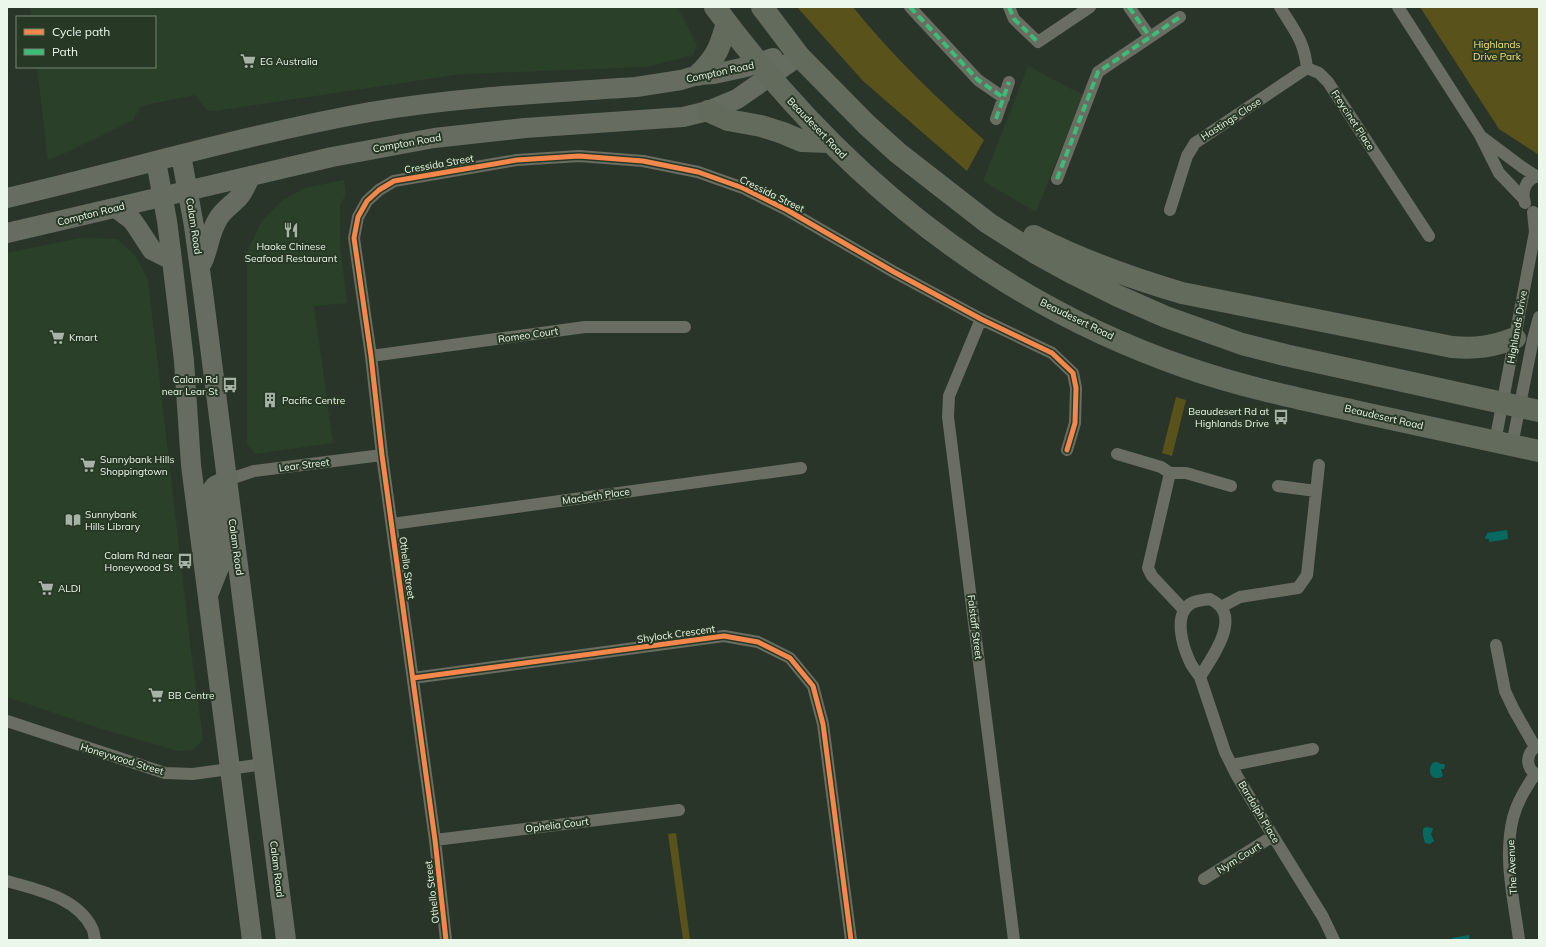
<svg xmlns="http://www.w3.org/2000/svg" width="1546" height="947" font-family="Mulish,sans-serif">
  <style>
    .built { fill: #2b4029 }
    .green { fill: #5a521b }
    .water { fill: #076a62 }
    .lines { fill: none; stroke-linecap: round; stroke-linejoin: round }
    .street { stroke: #696d62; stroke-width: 12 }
    .primary { stroke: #666d60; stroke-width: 20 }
    .highway { stroke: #636b5d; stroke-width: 22 }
    .quiet { stroke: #3abd76; stroke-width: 4; stroke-dasharray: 8 4; stroke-linecap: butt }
    .cycleway-casing { stroke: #273925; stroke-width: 8 }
    .cycleway { stroke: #f5874c; stroke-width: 5 }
    .labels { text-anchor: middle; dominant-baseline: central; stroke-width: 4; stroke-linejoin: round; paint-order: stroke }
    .park-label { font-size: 10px; fill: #f8e371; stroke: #273925 }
    .poi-label { font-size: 10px; fill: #ecf7eb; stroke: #273925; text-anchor: start }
    .street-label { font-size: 10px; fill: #ecf7eb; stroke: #273925 }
  </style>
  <rect width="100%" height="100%" fill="#2a352a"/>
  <path class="built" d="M30,7H677L697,45L693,55L646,67L461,74L215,111L207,110L195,95L141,106L133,120L63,154L48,160L37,67H155V17H31Z
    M1028,66L1083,95L1036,212L983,181Z
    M344,180L346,195L340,204V245L347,303L314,306L333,443L255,454L247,443V252L261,222L283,200L305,188Z
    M80,238L117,239L135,255L148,280L191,651L203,739L194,750L178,751L102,729L7,697V253Z"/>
  <path class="green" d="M797,7H853C892,56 937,98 984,140L967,171L863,81Z
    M1420,7H1539V155L1499,129Z
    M1176,397L1186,400L1172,456L1162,453Z
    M676,833L690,940H683L668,834Z"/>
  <path class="water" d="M1507,530L1508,539L1489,542V539H1486L1485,537L1487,535V533Z
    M1434,762H1437L1441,764H1444L1445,765L1444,769H1441L1443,776C1432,783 1425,770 1434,762Z
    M1426,827L1432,828L1433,829L1431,834L1434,841L1430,844L1425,843L1423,835V829Z
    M1469,935L1470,940H1452V938Z"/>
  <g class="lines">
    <path class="street" d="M910,7L978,80L1004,98
      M1009,7L1014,19L1038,42L1090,7
      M1129,7L1150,37
      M1280,7C1294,30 1304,40 1307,68L1319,73L1328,82L1429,236
      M1398,7L1480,135L1499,173L1523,198
      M996,119L1009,82
      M1482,137L1522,167L1536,176
      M1057,179L1098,72L1180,17
      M1525,203C1521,191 1526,178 1539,176
      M1170,210L1187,156L1195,143L1307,68
      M981,319L949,396L948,417L1014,940
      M371,356L585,327H685
      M1495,442L1535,232L1533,212
      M1512,445L1533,339L1539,317
      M1117,454L1161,467L1170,473H1186L1231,486
      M1170,473L1148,568L1152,576L1184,610
      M227,480L254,471L382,455
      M1278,486L1316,491
      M392,524L801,468
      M1210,599C1214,601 1218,604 1220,606C1237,625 1210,660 1200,677C1197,672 1192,667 1190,662C1183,647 1173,616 1190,604C1196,600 1203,600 1210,599Z
      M1221,607L1240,597L1298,588L1307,575L1319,465
      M1496,645L1505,691L1514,710L1535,747
      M1200,677L1225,752L1237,776L1273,836L1323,917L1334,940
      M413,678L724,636L758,642L790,658L813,686L823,724L851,940
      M7,721L165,773L193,774L264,764
      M1539,745C1525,752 1524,769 1539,776
      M1232,765L1313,749
      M435,840L679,810
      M1204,879L1273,836
      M7,881C37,890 77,897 92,928C94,931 94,936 95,940
      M446,940L435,840L382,455L371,356L354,238L358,217L367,201L379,190L394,181L517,160L579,156L643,161L698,172L743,188L787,210L894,272L981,319L1052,353L1073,373L1076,388L1075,423L1067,450
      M1519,940C1514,900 1503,858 1513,818C1517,802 1526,788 1535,774"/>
    <path class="primary" d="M181,155L194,226L203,292L286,940
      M156,161L167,221L172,260L184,361L191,465L252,940
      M7,198C128,170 248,134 370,112C458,97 547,93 636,87L681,80L698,75L714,74L746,67L773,58
      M116,208L132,220L137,227L152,250L172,260
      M7,233L332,157L434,138L525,128L683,117L708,111L737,99L799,56
      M202,263C209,249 209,233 218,219C223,210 232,205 239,197C244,192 247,182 251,176
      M208,595L220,565L212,502V490L215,486L227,480"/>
    <path class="highway" d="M715,7C836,171 991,300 1185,367C1242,387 1301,399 1359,412C1419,425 1479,438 1539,451
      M762,7L799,56L867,125L898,153L988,223L1034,252L1074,274L1118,296L1166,317L1242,344L1285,355L1539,411
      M698,75C717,57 720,47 727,23
      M708,111L728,120L761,126L783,133L802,141L829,142
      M1034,236C1081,260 1131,278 1182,293L1452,347C1476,349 1492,347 1515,338"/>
    <path class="quiet" d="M910,7L978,80L1004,98
      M1009,7L1014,19L1038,42
      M1129,7L1150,37
      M996,119L1009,82
      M1057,179L1098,72L1180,17"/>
    <defs>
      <path id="cycleway" d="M413,678L724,636L758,642L790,658L813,686L823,724L851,940
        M446,940L435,840L382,455L371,356L354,238L358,217L367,201L379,190L394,181L517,160L579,156L643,161L698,172L743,188L787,210L894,272L981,319L1052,353L1073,373L1076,388L1075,423L1067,450"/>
    </defs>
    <use href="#cycleway" class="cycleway-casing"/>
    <use href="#cycleway" class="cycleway"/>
  </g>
  <defs>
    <symbol id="supermarket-bare" viewBox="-9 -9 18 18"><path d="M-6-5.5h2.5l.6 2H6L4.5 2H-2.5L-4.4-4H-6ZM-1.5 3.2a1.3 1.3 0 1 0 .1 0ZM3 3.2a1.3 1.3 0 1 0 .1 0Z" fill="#a8b3a7" stroke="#273925" stroke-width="2.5" paint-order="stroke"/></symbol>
    <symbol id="restaurant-bare" viewBox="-9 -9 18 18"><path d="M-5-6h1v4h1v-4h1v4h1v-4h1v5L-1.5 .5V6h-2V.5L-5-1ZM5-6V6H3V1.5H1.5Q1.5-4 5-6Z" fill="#a8b3a7" stroke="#273925" stroke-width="2.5" paint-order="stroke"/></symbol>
    <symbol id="bus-bare" viewBox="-9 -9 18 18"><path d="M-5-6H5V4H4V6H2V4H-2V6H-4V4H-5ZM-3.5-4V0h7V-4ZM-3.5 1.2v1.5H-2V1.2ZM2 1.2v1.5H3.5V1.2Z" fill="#a8b3a7" stroke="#273925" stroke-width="2.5" paint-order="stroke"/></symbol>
    <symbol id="building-bare" viewBox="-9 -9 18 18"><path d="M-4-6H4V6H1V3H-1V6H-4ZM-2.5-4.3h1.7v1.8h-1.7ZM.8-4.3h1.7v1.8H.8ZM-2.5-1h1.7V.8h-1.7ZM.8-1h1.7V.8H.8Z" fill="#a8b3a7" stroke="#273925" stroke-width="2.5" paint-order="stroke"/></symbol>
    <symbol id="library-bare" viewBox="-9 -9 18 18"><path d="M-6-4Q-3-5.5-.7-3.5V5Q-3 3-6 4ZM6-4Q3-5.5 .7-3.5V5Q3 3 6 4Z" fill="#a8b3a7" stroke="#273925" stroke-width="2.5" paint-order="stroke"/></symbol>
  </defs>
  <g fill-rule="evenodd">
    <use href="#supermarket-bare" x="237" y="50" width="22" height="22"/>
    <use href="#restaurant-bare" x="280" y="219" width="22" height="22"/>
    <use href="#supermarket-bare" x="46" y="326" width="22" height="22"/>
    <use href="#bus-bare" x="219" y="374" width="22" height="22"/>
    <use href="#building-bare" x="259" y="389" width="22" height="22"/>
    <use href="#bus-bare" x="1270" y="406" width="22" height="22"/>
    <use href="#supermarket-bare" x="77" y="454" width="22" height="22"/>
    <use href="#library-bare" x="62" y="509" width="22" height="22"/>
    <use href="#bus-bare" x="174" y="550" width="22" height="22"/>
    <use href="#supermarket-bare" x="35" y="577" width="22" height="22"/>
    <use href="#supermarket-bare" x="145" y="684" width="22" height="22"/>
  </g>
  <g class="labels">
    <g class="park-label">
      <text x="1497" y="44">Highlands<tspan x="1497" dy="12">Drive Park</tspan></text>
    </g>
    <g class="poi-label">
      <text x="260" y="61">EG Australia</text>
      <text x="291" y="246" text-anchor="middle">Haoke Chinese<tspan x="291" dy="12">Seafood Restaurant</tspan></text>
      <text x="69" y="337">Kmart</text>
      <text x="218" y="379" text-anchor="end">Calam Rd<tspan x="218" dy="12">near Lear St</tspan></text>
      <text x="282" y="400">Pacific Centre</text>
      <text x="1269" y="411" text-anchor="end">Beaudesert Rd at<tspan x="1269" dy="12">Highlands Drive</tspan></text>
      <text x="100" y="459">Sunnybank Hills<tspan x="100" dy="12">Shoppingtown</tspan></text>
      <text x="85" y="514">Sunnybank<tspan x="85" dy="12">Hills Library</tspan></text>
      <text x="173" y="555" text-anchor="end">Calam Rd near<tspan x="173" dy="12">Honeywood St</tspan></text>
      <text x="58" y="588">ALDI</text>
      <text x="168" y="695">BB Centre</text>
    </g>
    <g class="street-label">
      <text transform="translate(720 72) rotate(-12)">Compton Road</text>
      <text transform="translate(1231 119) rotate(-33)">Hastings Close</text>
      <text transform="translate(1353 120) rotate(57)">Freycinet Place</text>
      <text transform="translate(817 128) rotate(46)">Beaudesert Road</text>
      <text transform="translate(407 143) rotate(-10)">Compton Road</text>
      <text transform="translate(439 164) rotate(-10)">Cressida Street</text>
      <text transform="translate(772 194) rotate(26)">Cressida Street</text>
      <text transform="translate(91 214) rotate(-14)">Compton Road</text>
      <text transform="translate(194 226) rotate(81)">Calam Road</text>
      <text transform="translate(1077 319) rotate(26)">Beaudesert Road</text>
      <text transform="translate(1517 327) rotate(-80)">Highlands Drive</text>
      <text transform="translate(528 335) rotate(-8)">Romeo Court</text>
      <text transform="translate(1384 417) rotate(13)">Beaudesert Road</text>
      <text transform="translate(304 465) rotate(-7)">Lear Street</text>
      <text transform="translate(596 496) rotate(-8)">Macbeth Place</text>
      <text transform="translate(236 547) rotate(82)">Calam Road</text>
      <text transform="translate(407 568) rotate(82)">Othello Street</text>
      <text transform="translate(975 627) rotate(83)">Falstaff Street</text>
      <text transform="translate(676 634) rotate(-8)">Shylock Crescent</text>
      <text transform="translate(122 759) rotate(17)">Honeywood Street</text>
      <text transform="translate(1259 812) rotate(59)">Bardolph Place</text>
      <text transform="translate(557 825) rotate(-7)">Ophelia Court</text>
      <text transform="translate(1239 858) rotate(-32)">Nym Court</text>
      <text transform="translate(1512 867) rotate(-93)">The Avenue</text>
      <text transform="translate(277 869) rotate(83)">Calam Road</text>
      <text transform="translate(432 892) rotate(-97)">Othello Street</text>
    </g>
  </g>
  <rect width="1546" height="947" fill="none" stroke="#ecf7eb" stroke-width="16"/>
  <rect x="16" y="16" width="140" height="52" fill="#273925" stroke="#768574"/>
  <rect x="24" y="29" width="20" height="6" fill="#f5874c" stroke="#768574"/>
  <text x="52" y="36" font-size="12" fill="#ecf7eb">Cycle path</text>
  <rect x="24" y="49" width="20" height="6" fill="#3abd76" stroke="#768574"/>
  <text x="52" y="56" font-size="12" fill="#ecf7eb">Path</text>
</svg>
